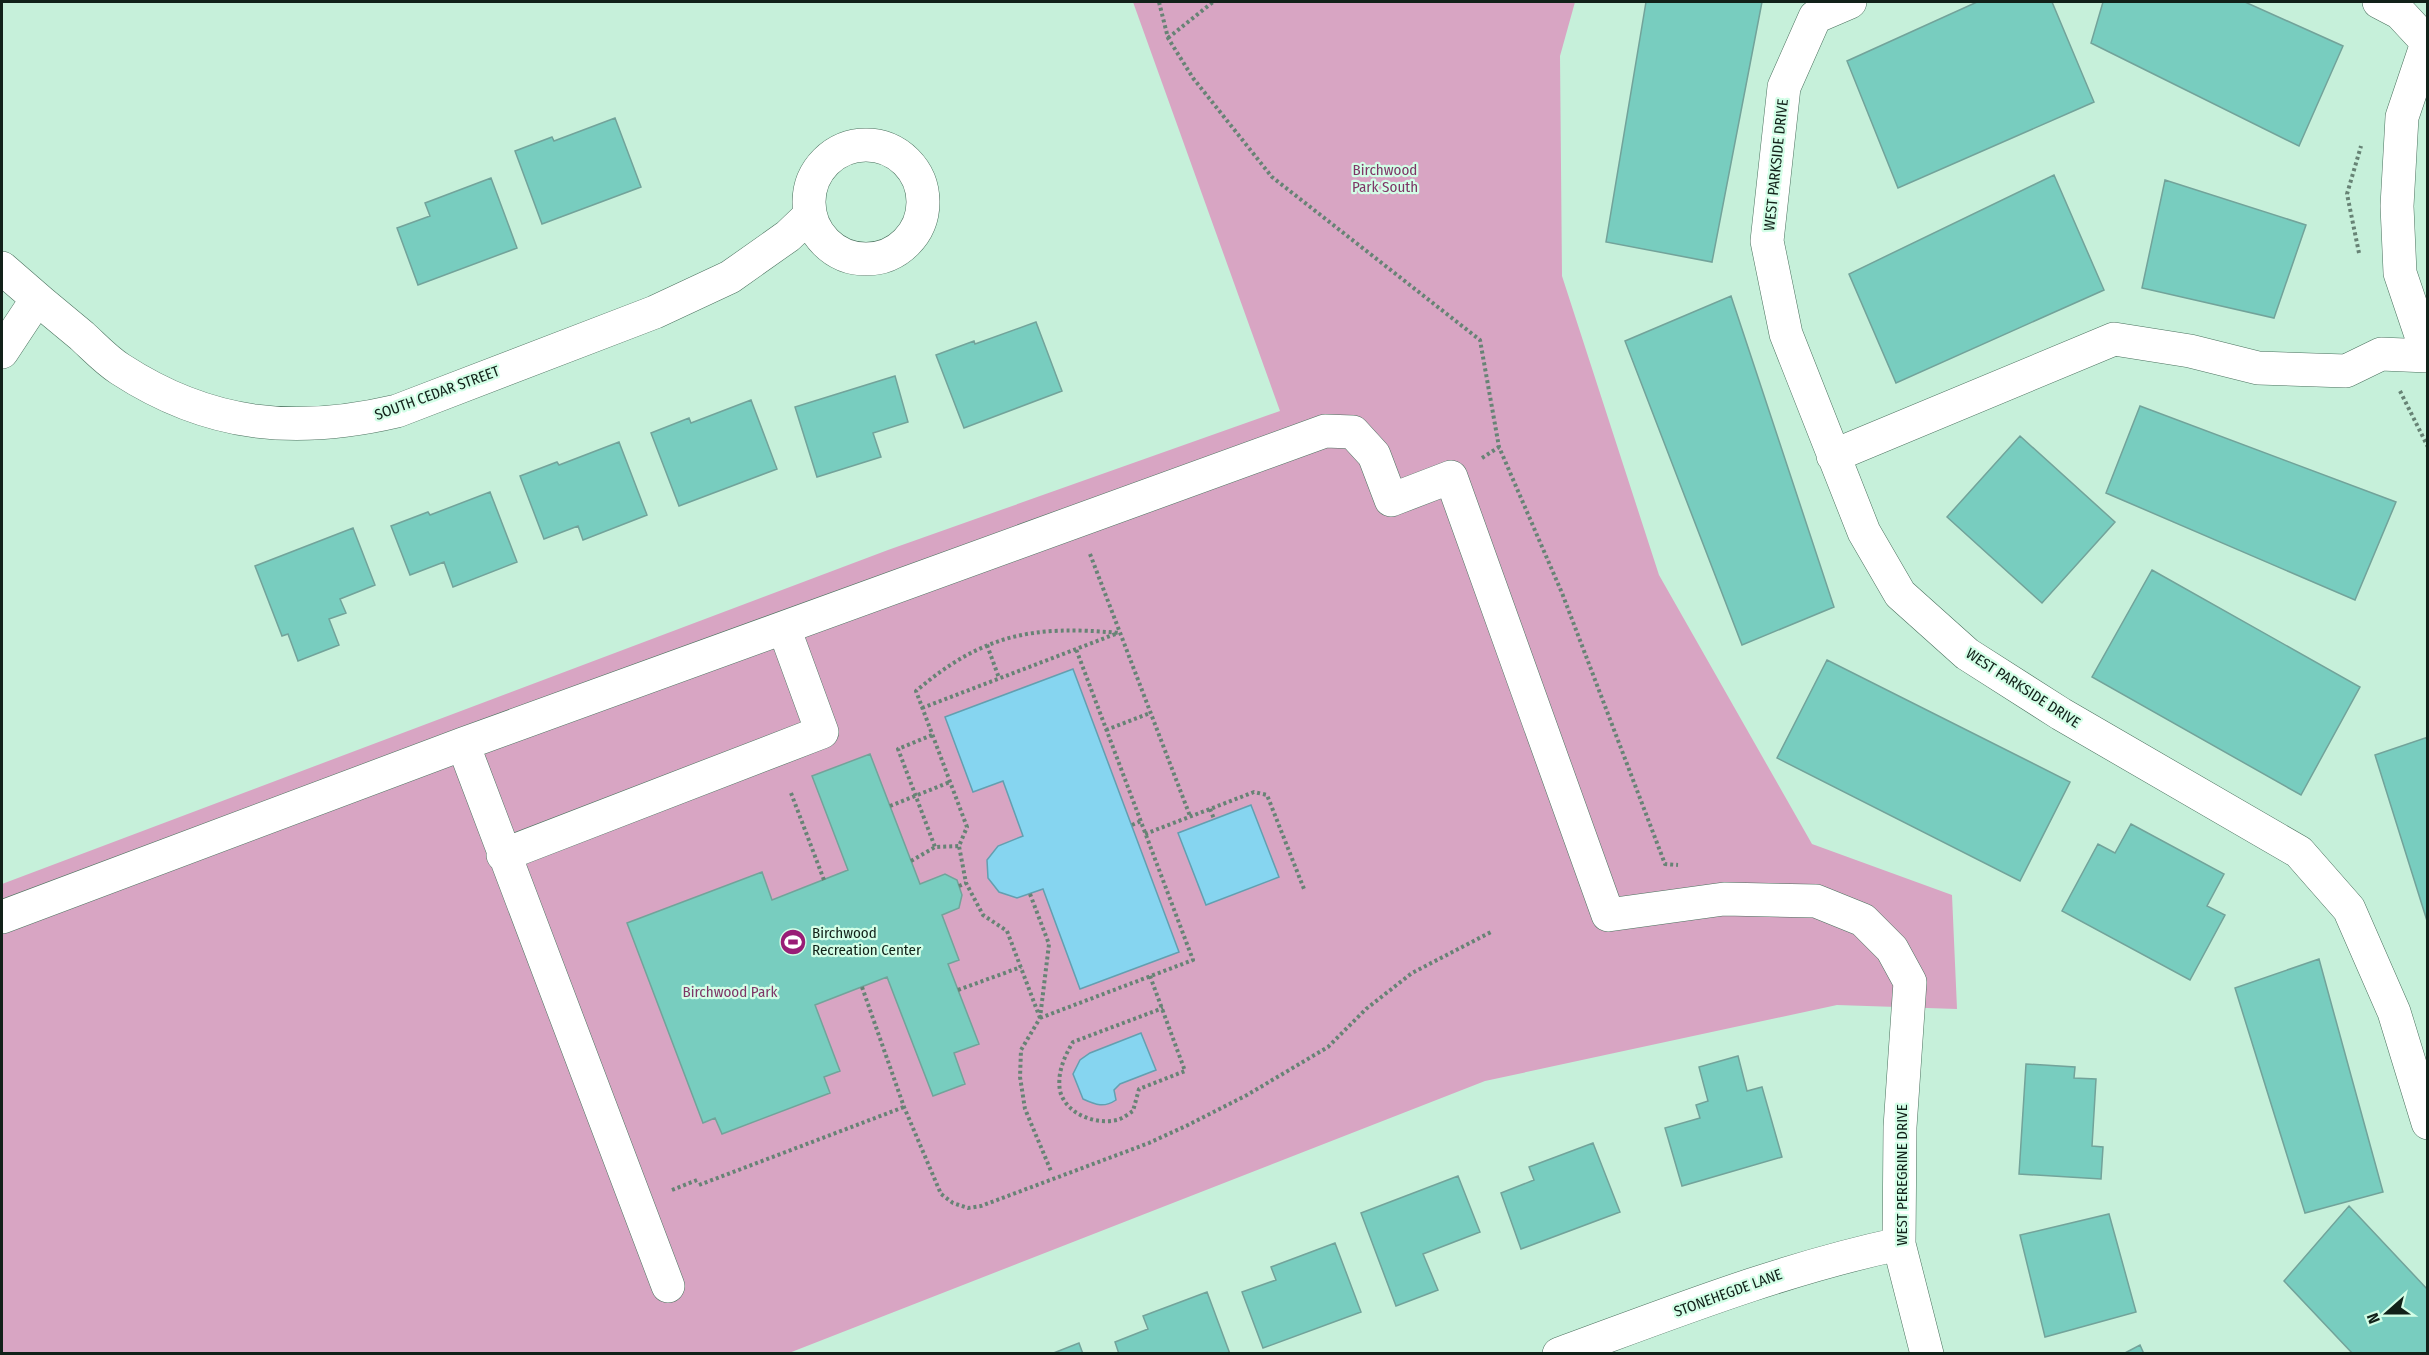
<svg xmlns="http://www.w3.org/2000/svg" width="2429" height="1355" font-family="'Fira Sans Condensed',sans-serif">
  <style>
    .green { fill: #d8a5c3 }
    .water { fill: #86d5f0; stroke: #639fb0; stroke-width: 1.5 }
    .building { fill: #78cdbf; stroke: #72a39a; stroke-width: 1.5 }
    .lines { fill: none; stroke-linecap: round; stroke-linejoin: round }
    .minor-casing { stroke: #4b715e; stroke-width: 34 }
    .path { stroke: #678375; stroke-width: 4; stroke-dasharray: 3 3; stroke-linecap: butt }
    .minor { stroke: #fff; stroke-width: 33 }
    .labels { text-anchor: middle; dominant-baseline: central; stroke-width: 4.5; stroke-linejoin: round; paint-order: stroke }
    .street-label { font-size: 15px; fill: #112119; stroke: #d3fee7 }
    .park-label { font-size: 15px; fill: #7e3666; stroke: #d3fee7 }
    .poi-label { font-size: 15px; fill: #112119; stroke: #d3fee7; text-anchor: start }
  </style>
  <rect width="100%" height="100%" fill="#c6f0da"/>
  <path class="green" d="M1133,2H1575L1560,56L1562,276L1659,575L1812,844L1952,895L1957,1009L1837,1005L1485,1081L789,1353L2,1354V884L888,550L1280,411Z"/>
  <path class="water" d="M1073,669L1179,952L1080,989L1043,889L1017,898L999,892L988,878L987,860L998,846L1023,836L1003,781L973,792L945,717Z
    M1251,805L1279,877L1206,905L1178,833Z
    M1141,1033L1156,1070L1120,1084L1114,1090L1116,1100C1104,1108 1096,1105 1083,1099L1073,1074L1080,1060L1090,1053Z"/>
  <path class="building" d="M1646,2H1762L1712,262L1606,242Z
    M1977,2H2052L2094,102L1898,188L1847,61Z
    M2103,2H2245L2343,46L2299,146L2091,43Z
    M615,118L641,187L542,224L515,151L552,137L554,141Z
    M2054,175L2104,290L1896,383L1849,274Z
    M491,178L517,248L418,285L397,228L430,216L425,203Z
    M2165,180L2306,225L2274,318L2142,288Z
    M1731,296L1834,607L1742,645L1625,341Z
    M1036,322L1062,391L964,428L936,355L974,341L975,344Z
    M895,376L908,422L873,433L881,457L817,477L795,407Z
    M751,400L777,469L679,506L651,433L689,418L691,423Z
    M2140,406L2396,502L2355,600L2106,493Z
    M2020,436L2115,522L2042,603L1947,517Z
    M619,442L647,515L583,540L578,526L544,539L520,476L557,462L559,465Z
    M490,492L517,562L453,587L444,562L410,575L391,526L428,512L430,515Z
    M353,528L375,585L340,599L346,613L329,619L339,645L298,661L288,634L282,636L255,566Z
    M2152,570L2360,687L2301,795L2092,677Z
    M1827,660L2070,782L2020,881L1777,758Z
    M2428,737V924L2375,755Z
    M870,754L920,884L945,874L957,880L962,895L959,908L942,915L959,960L948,964L979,1044L954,1053L965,1084L933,1096L887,977L815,1005L840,1071L824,1077L830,1093L722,1134L715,1118L703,1123L627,923L762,872L772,900L848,870L812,776Z
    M2131,824L2224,874L2207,906L2225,915L2190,980L2062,911L2098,844L2115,853Z
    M2319,959L2383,1192L2305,1213L2235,988Z
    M1738,1056L1747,1091L1762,1087L1782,1157L1682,1186L1665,1128L1700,1118L1696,1105L1708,1101L1699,1067Z
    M2026,1064L2075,1067L2074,1078L2096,1079L2092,1146L2103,1147L2101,1179L2019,1174Z
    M1593,1143L1620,1212L1521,1249L1501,1193L1534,1180L1529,1167Z
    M1458,1176L1480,1232L1423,1254L1438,1290L1396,1306L1361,1213Z
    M2349,1206L2428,1290V1354H2353L2284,1281Z
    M2109,1214L2136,1312L2045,1337L2020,1235Z
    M1335,1243L1361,1312L1263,1348L1242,1292L1276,1280L1271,1267Z
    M1207,1292L1230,1354H1119L1115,1342L1148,1329L1143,1316Z
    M1079,1343L1083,1354H1051Z
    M2140,1345L2144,1354H2123Z"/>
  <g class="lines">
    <defs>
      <path id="minor" d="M1850,2L1815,17L1784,87L1767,241L1786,334L1864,532L1900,594L1967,654L2061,714L2299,852L2349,909L2394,1012L2428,1123
        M2379,2L2400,13L2426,41
        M2428,40L2402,117L2397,206L2400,273L2428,356
        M809 202a57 57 0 1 1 114 0a57 57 0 1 1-114 0Z
        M2,268C28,291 55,314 82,336C94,347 106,360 120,369C209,427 295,435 397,411L655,312L730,277L788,236L810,215
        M2,352L37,299
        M1833,456L2114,339L2190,351L2258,368L2346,371L2381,354L2428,356
        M463,744L668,1286
        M503,855L822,732L784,628
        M2,917L463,744L1325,431L1353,432L1374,455L1391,500L1451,477L1608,915L1724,899L1816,901L1863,920L1892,949L1910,982L1900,1127L1899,1244L1927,1354
        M1559,1354C1671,1313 1782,1269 1899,1244"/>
    </defs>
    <use href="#minor" class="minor-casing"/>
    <path class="path" d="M1159,2L1168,38L1193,78L1272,177L1480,340L1499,447L1562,593L1665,864L1678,865
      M1168,38L1213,2
      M2359,253L2347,194L2361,146
      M2400,391L2428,447
      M1482,458L1499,447
      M1090,554L1190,816
      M987,645L999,678
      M922,708L1118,633
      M1106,730L1150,713
      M932,735L898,749L935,847
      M791,793L824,880
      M890,806L950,782
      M1210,809L1214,819
      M1132,825L1141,821
      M1145,834L1254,792L1267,795L1304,889
      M911,861L935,847L959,846
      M959,886L966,883
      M1030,894L1049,944L1040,1018L1021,1050L1020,1077L1025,1109L1051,1171
      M1150,976L1185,1071L1139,1089L1133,1111C1128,1114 1122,1119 1117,1120C1095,1125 1066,1114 1060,1091C1057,1073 1064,1057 1073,1042L1163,1008
      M862,987L904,1107L941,1194L953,1203L968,1208L981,1206L1149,1143L1188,1125L1247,1095L1328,1047L1366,1009L1412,973L1491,932
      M958,990L1021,967
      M1040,1018L1007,931L983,915L966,883L959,846L967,827L916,691C983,634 1033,625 1119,633
      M1040,1018L1193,960L1076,649
      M699,1185L904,1107
      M672,1190L697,1180"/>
    <use href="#minor" class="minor"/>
  </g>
  <defs>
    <symbol id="stadium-disc" viewBox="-11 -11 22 22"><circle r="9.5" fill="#991d76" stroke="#d3fee7"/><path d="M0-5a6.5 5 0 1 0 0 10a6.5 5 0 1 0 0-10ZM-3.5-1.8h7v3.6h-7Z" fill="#fff"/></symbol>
  </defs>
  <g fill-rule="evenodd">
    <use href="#stadium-disc" x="778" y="927" width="30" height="30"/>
  </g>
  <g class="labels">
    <g class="street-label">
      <text transform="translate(1776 165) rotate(-84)">WEST PARKSIDE DRIVE</text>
      <text transform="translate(437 393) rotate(-20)">SOUTH CEDAR STREET</text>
      <text transform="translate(2023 688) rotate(33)">WEST PARKSIDE DRIVE</text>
      <text transform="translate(1902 1175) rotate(-90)">WEST PEREGRINE DRIVE</text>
      <text transform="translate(1728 1293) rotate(-20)">STONEHEGDE LANE</text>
    </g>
    <g class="park-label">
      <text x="1385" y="170">Birchwood<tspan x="1385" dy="17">Park South</tspan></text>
      <text x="730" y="992">Birchwood Park</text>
    </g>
    <g class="poi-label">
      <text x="812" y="933">Birchwood<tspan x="812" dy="17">Recreation Center</tspan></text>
    </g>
  </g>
  <rect width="2429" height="1355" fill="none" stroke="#112119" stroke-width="6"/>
  <g transform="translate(2387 1313) rotate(249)" stroke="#d3fee7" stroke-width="4.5" paint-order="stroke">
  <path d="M0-4.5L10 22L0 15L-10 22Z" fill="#112119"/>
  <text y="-9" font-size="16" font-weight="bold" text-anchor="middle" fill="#112119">N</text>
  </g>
</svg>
